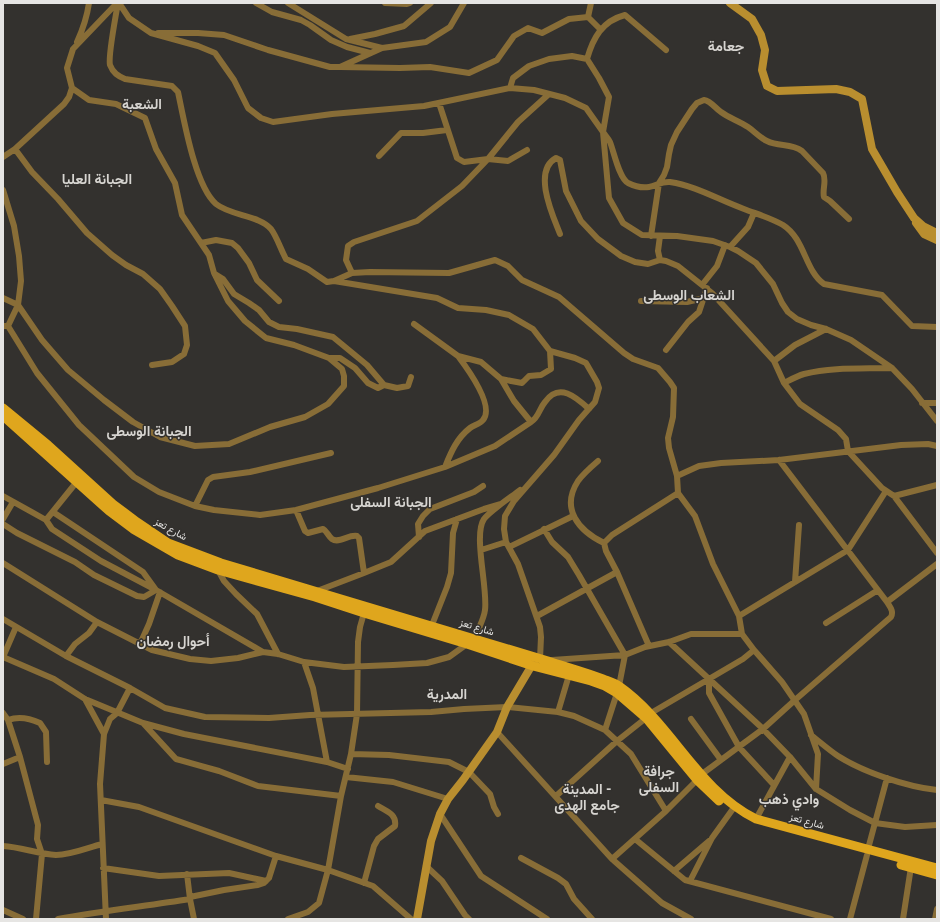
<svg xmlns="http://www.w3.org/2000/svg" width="940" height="922" font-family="Roboto,Vazirmatn,sans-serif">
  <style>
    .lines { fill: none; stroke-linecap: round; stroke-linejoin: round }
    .street { stroke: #886d37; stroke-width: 6 }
    .secondary { stroke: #b98e2f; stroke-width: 8 }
    .primary { stroke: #dfa61d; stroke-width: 9 }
    .labels { text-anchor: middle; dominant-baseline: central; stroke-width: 3; stroke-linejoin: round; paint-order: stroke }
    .street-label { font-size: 10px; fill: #e6e5e3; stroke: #33312e }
    .district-label { font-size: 14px; font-weight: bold; fill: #d7d5d1; stroke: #33312e }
  </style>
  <rect width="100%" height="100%" fill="#33312e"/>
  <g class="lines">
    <path class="street" d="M118,3C116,14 108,57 110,65C113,73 118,76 125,79L172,86L178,92C184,120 195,186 216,204C231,216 259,215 271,229C277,237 281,250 286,259L308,269L327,282L334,281L352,273L370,272L449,273L495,260L508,266L522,280L559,297L624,353L633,359L658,368L670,382L674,388L673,417L668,438L669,448L677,476L678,493L695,516L713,564L739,616L742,634L754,650L782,682L804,714L818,754L816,789
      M119,3L129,18L151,33L198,46L215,53L234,80L248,108L261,118L273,122L332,114L424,106L510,88L534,90L565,98L586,108L603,132L609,198L623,223L642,235L677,236L713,241L730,247L738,251L756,263L773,284L782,303L788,312L797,319L811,325L826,329L851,340L892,368L912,389L937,421
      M256,3L272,12L301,20L310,25L331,40L347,47L370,53
      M288,3L346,39L382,48L426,42L450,27L464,3
      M385,3L407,4L410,3
      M591,3L588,17L601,30
      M158,33H198L224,35L268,50L330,67H340L382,48
      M350,39L375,34L404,26L431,3
      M77,42C83,29 87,17 89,3
      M587,59C593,38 602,21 625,15L666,50
      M340,67L400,68L430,67L469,73L497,60L514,36L528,28L542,33L569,19L588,17
      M510,88L513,78L529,66L549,59L572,56L587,59L599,78L609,97L603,132C605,135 608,138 610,142C614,152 619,178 628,183C634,186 643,188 649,187C656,186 662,181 670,182C696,186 719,200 744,209C757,214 771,218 783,225C805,239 805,271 824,284L882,295L912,326L937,327
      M439,103L457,158L464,162L488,159L508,161L527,150
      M15,149L32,172L58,199L87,233L112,255L126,265L143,274L160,289L172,306L185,326L187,345L184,354L172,362L152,365
      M379,156L401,133H423L447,130
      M3,157L15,149L64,104L69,97L72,88L67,68L73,49L117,3
      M3,190L14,226L19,256L21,281L18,305L8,326H3
      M560,234C553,216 532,171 556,158L560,160L566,191L581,221L598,239L621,256L635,262L648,264L660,260L666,261L678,266L712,293L774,361L784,383L800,404L838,430L846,439L848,451L882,488L894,496L937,553
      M651,236L659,183L664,175L667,167L669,154L671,145L677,132L692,109L697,103L704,100C711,101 715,108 721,112C729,118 739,121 748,127C754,131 760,138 767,141C779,147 791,143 802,151C804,153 821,171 823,173C827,180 822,190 824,197L830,201L849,219
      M660,236L658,251L660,260
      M201,243L216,240L232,243L238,248L249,263L257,280L279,301
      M730,247L748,227L754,213
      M352,273L346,260L348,246L354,242L417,221L462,186L488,159L518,122L549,94
      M215,274L223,279L234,294L249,303L259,310L269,322L279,327L297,329L333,337L367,365L384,385L397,388L408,386L411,377
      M334,281L437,298L458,308L486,310L509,315L533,329L550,351L551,369L541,375L529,376L522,383L501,379
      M702,285L717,266L725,245
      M3,298L18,305L42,340L68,370L104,400L133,422L160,437L195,446L229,444L270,427L305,417L328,404L344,386V376L342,369L329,358L294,345L266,338L245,321L228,301L214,273L209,255L182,215L175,183L156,149L145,118L116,104L89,100L72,88
      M641,301L687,302L704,298
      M414,324L458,356L481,362L501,379L514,401L531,422
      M8,326L37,373L79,425L134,477L159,492L195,506L214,510L260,515L296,510L378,488L445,467L495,446L531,422C539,417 539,409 545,402C559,382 576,397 589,409
      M666,350L688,322L699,312L707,288
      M329,358H340L355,368L368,383L378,388L384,385
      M774,361L795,345L826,329
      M784,383C790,380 797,376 804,374C833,367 862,369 892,368
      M922,403H937
      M598,461C591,467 583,474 578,481C560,509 579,531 604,543
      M445,467C451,452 457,438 470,428C474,425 480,424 483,420C495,406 467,368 458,356
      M677,476L699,466L721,463L779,460L901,445L928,444L937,446
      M3,496L46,520L52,529L101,561L156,590L263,652
      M894,496L937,485
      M195,506L208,480L213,477L250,472L331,453
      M296,510L305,531L308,533L323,529C327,531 328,536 332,539C339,544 349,534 357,536L359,538L364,573
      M3,519L13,502
      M46,520L79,479
      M3,524L17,533L75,562L94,575L137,596L144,597L156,590L143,572L53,512
      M544,529L552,542L568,557L579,575L625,655L619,686
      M419,537L418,524L423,516L430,509L474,492L483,486
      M509,547L573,516
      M481,550L506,542
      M3,563L97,622L152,650L190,659L211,661L238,658L263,652L278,654L304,662L344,667L393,665L427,663L449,657L467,644
      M219,568L218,570L224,581L236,594L257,614L278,654
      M795,582L799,525
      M317,592V591L364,573L391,562L425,531L484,509L501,504
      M887,602L937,564
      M537,616L617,572
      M739,616L848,550L886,491
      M3,619L66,656L130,688L165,708L205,717L269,718L310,715L431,712L464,709L507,707L558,712L574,716L605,730L631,754L666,811
      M826,623L878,590
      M432,625L447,587L451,573L453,533L457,519
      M475,638C478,629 484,619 485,610C488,588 473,535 484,519C490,511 511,497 520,490
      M669,642L761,727L790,757L816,789L850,810L875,823L905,827L937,825
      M140,644L149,624L160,592
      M649,646L617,572L606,551L604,543L612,535L678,493
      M66,656L75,644L89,633L97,622
      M3,657L54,679L85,699L143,723L176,759L219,771L258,786L341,796
      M3,657L16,627
      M540,659L541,637L540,627L518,564L506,542L504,529L505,516L514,501L554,455L579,420L595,402L599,388L597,382L586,363L575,358L550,351
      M552,660L625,655L645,647L669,642L691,634H742
      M304,662L313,688L327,762
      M709,679V693L739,747L774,785
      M85,699L104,734
      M558,712L569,675
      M3,713L8,720L20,757L38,825L37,839L42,854L36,919
      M691,719L721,760
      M8,720C19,716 29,718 40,723L46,732L47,762
      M143,723L184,734L327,762L348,769
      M605,730L617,693
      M497,732L612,859L662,903L691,919
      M811,735C820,742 829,750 838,756C863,772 907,787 937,790
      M351,754L389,755L449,762L469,772L490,794L494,807L498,814
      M3,764L20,757
      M346,777L393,782L448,799
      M556,796L617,741L646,718L651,713L743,659L754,650
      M101,800L139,807L276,856L328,870L373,886L411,919
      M440,814L481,876L547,919
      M756,819L790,757
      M635,839L685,880L831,919
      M3,846C21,847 38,854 56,855C71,855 87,848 102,844
      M868,849L887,778
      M521,858L558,878L566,884L574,899L592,919
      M612,859L666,811L697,780L702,774L763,729L795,700L891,617C894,611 890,607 887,602L779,460
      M426,866L442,881L465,915L469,919
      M103,868L159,876L229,873L266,881
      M674,871L709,841
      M187,874L190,899L194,919
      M690,881L712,838L735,806
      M364,883L374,846L378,839L395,826C397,814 386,811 378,806
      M190,897L224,890L258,885L264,883L269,878L276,856
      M3,910L23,919
      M58,919C102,911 146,906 190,899
      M106,919L100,784L104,734L110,719L117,713L130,688
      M288,919L308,912L319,903L328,870L341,796L351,754L357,714L358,642L360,627L364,613
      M850,919L867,855
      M903,919L911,867
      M935,919L937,909"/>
    <path class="secondary" d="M730,3L752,19L761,35L765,50L762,70L767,86L777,91L836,89L850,92L862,99L872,149L897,192L914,218L923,226L937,233
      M916,223L924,234L937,240
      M417,919L431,841L440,814L448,799L463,780L497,732L507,707L535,660"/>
    <path class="primary" d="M3,408L48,445L113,504L137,522L168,543L221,563L548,661C566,667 585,672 603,679C608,681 615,683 619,686C672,723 697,790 756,819L937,868
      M3,416L109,511L133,529L178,555L218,570L315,597L364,613L467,644L533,666L591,681L605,686L617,693L646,718L697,780L719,801
      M901,865L937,875"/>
  </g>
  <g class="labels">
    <g class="street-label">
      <text transform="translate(171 529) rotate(29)">شارع تعز</text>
      <text transform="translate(477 627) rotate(17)">شارع تعز</text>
      <text transform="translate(807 821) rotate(15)">شارع تعز</text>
    </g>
    <g class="district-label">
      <text x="726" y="46">جعامة</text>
      <text x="142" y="104">الشعبة</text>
      <text x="97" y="179">الجبانة العليا</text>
      <text x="689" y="295">الشعاب الوسطى</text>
      <text x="149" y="431">الجبانة الوسطى</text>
      <text x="391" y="502">الجبانة السفلى</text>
      <text x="173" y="641">أحوال رمضان</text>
      <text x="447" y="694">المدرية</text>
      <text x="659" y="771">جرافة<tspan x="659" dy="16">السفلى</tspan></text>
      <text x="587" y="789">المدينة -<tspan x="587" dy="16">جامع الهدى</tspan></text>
      <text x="789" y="799">وادي ذهب</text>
    </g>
  </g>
  <rect width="940" height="922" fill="none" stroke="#e6e5e3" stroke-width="8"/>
</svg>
